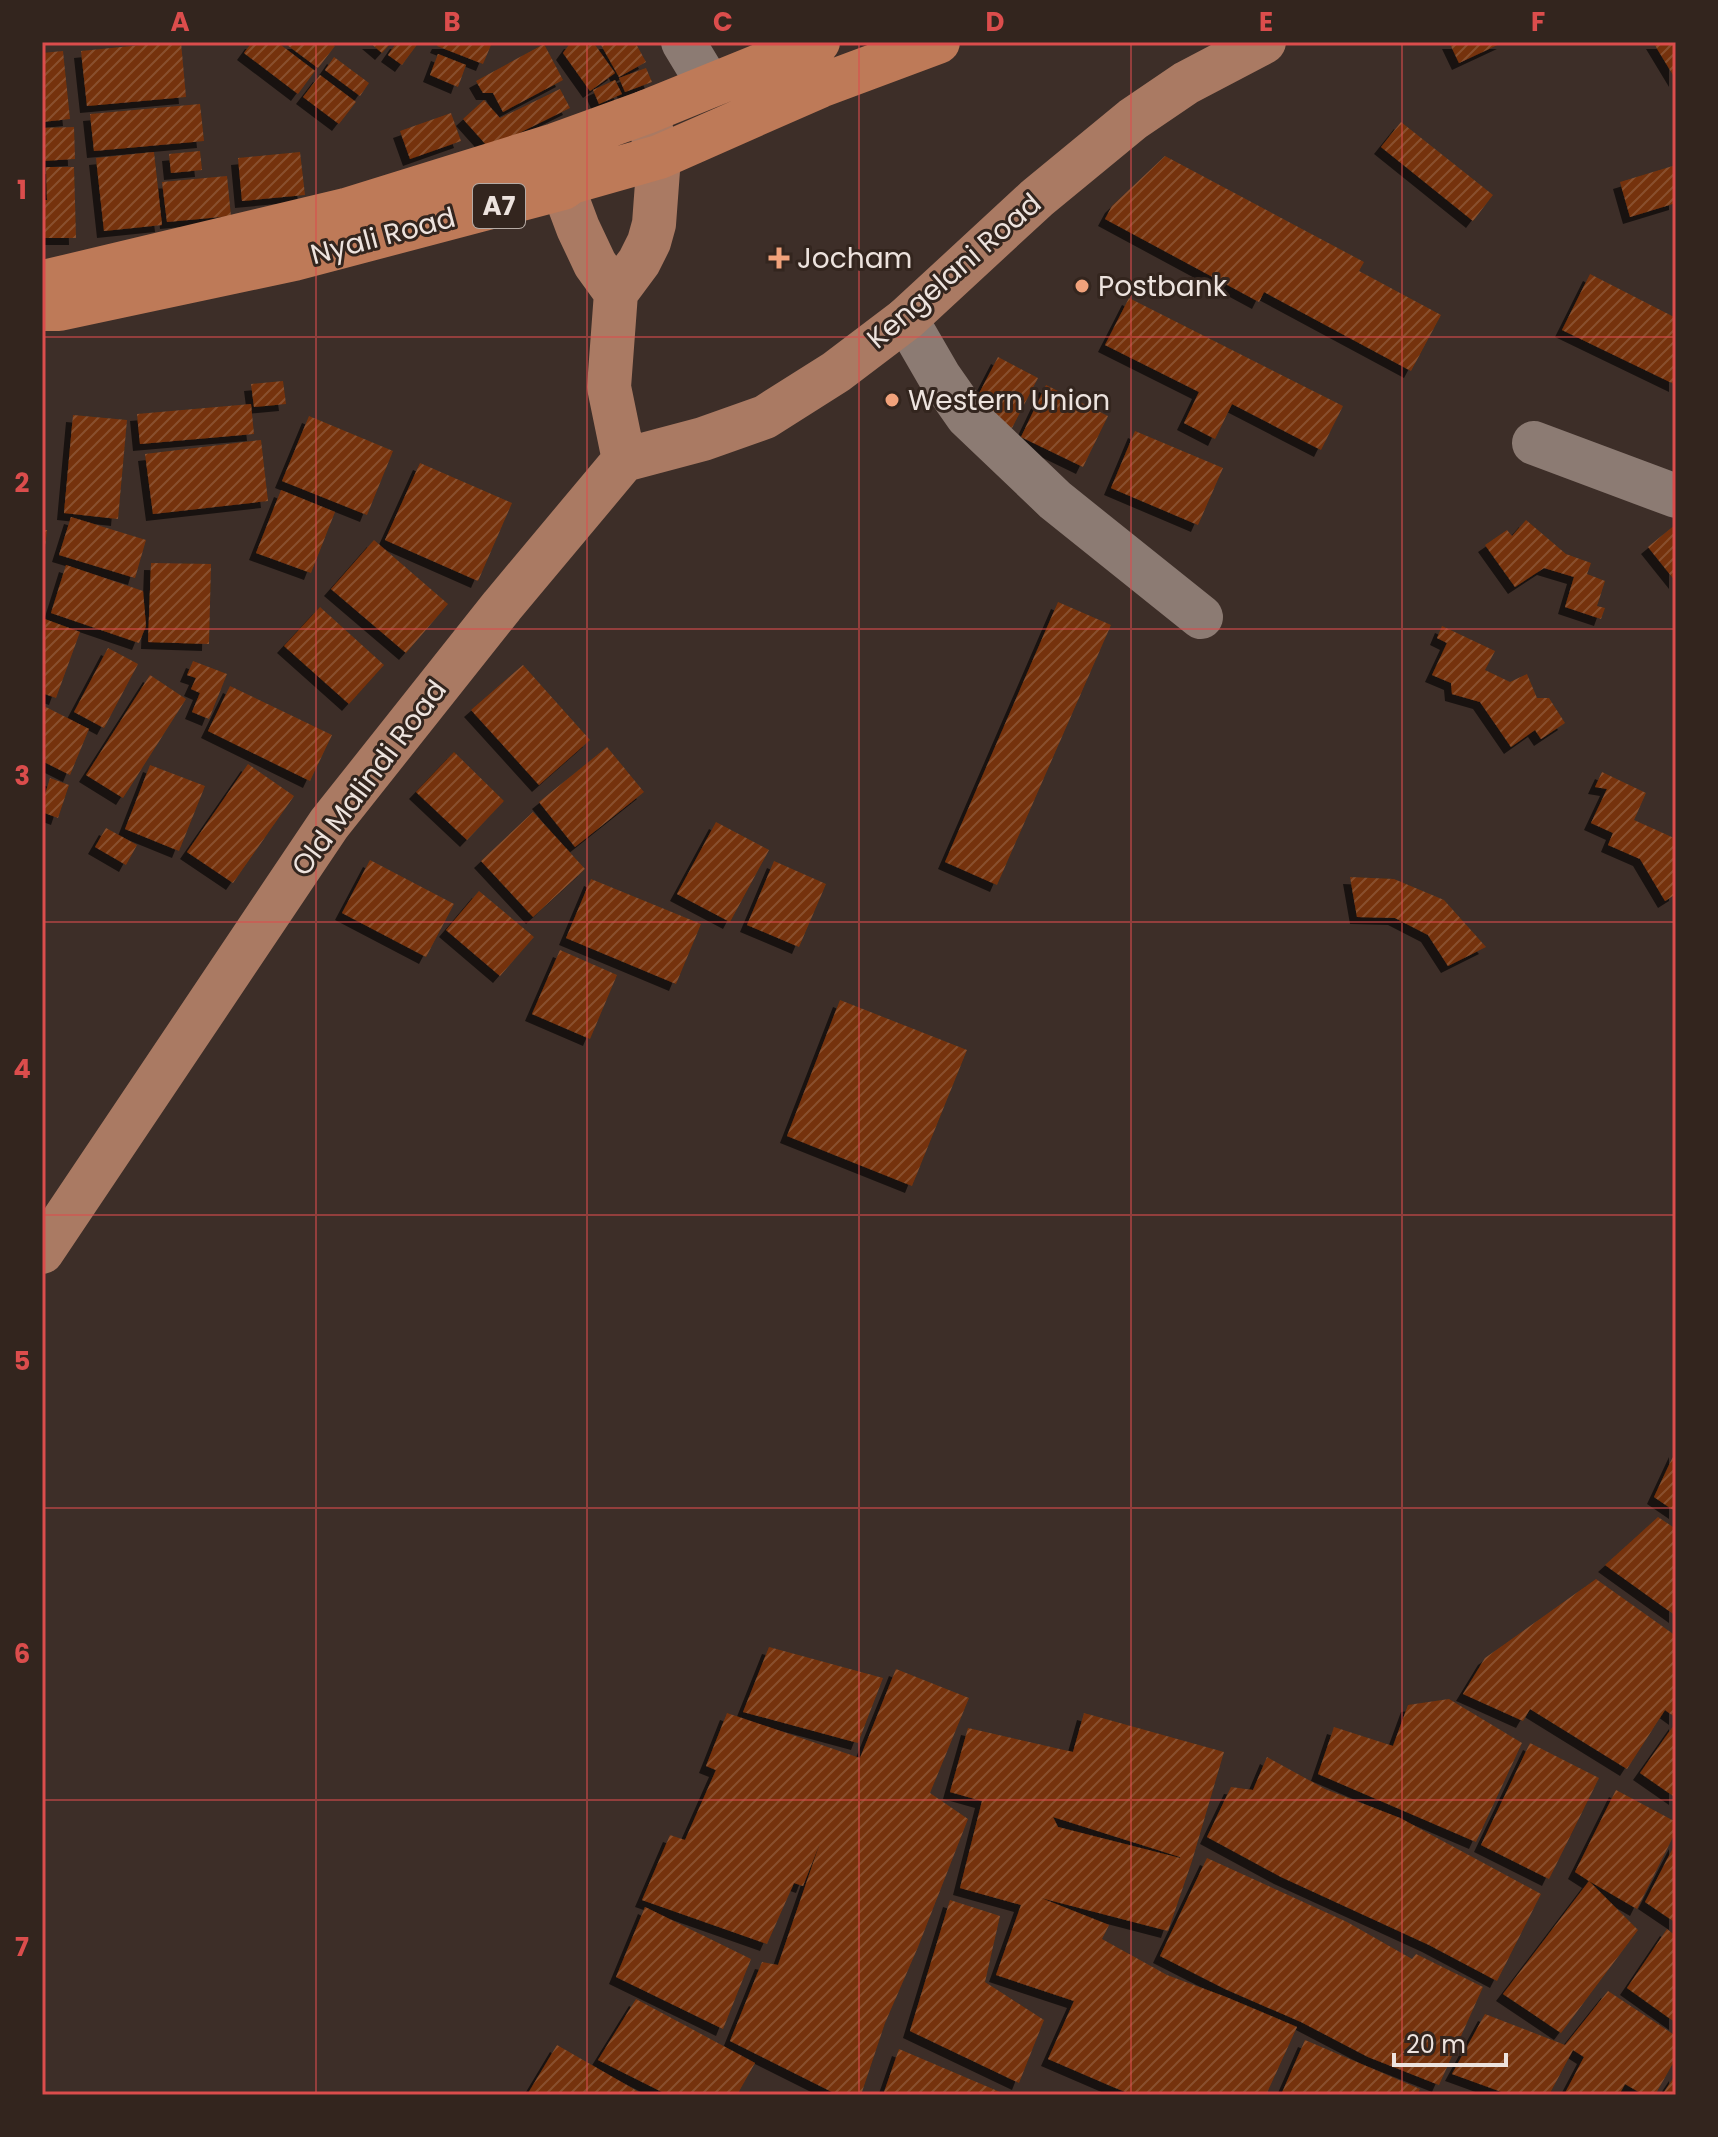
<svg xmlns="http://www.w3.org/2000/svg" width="1718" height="2137" font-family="Poppins,sans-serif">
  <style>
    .building { fill: url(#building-hatch); fill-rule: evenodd; filter: url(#shadow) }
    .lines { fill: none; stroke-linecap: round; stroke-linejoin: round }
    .minor { stroke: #8c7b73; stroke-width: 44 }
    .major { stroke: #aa7a63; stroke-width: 44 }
    .highway { stroke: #be7a58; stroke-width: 44 }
    .grid { fill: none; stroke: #db4d4c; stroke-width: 2; stroke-opacity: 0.55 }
    .poi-dot { fill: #f1a27b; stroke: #33251e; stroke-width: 3 }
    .labels { text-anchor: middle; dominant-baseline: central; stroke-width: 6; stroke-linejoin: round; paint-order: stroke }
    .shield { fill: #33251e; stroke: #b5aaa4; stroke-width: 2 }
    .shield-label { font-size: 26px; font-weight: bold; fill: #ede3de }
    .street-label { font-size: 28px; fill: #ede3de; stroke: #33251e }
    .poi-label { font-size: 28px; fill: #ede3de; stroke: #33251e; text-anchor: start }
    .neatline { fill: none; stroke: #db4d4c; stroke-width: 3 }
    .grid-label { font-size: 26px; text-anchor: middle; font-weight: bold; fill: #db4d4c }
  </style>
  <defs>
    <pattern id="building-hatch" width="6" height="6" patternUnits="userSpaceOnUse" patternTransform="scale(2)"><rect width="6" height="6" fill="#75330c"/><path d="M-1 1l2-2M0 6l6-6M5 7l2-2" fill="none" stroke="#89502f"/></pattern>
    <filter id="shadow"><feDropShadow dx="-7" dy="7" stdDeviation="0" flood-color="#0009"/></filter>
  </defs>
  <rect width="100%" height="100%" fill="#3d2e28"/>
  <path class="building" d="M171,42H181L186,97L87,106L81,51Z
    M252,42H277L315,71L298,94L244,53Z
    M283,42H330L335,46L318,68Z
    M369,42H392L382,53Z
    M397,42H419L402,65L388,55Z
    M439,42H484L491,45L483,64L437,46Z
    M571,42H593L615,73L590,91L563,53Z
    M607,42H635L646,62L619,77L601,45Z
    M1449,42H1504L1459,63Z
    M1653,42H1676V80Z
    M544,44L563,80L503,112L493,93H483L476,81Z
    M63,51L70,119L42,122V53Z
    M438,54L466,65L458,87L430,75Z
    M334,57L369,83L360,96L325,70Z
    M646,68L652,82L625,92L619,78Z
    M320,75L356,102L339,124L303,97Z
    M615,80L622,94L599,104L593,90Z
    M560,89L570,108L489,148L463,119L484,100L500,118Z
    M200,104L204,141L94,151L90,114Z
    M451,113L461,141L410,159L400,131Z
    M1401,122L1493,195L1473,221L1381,147Z
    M74,127L75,159L42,161V128Z
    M200,151L202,170L171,173L169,154Z
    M154,152L162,225L104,231L96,158Z
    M300,152L305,195L242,201L238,158Z
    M1165,156L1364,262L1359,271L1441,315L1411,371L1264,292L1259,302L1105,219L1112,206Z
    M1676,165V203L1630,217L1620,182Z
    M46,167H74L76,238H42V200H47Z
    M227,176L231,216L167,222L162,182Z
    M1590,274L1676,318V385L1562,330Z
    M1129,298L1343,406L1321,450L1232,404L1215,439L1184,423L1199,392L1105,345Z
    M998,357L1038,378L1012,428L972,407Z
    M283,381L286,404L254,407L251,384Z
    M1046,385L1108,416L1083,467L1021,437Z
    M251,404L254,434L140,444L137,414Z
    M73,415L127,420L118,519L64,513Z
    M309,416L393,451L367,515L282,481Z
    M1135,431L1223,468L1198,525L1111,488Z
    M261,440L268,501L153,514L145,454Z
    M420,463L512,503L478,581L385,540Z
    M281,490L335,512L311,573L256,553Z
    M71,517L146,540L135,578L59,555Z
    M1526,520L1566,554L1591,563L1587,574L1605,581L1597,606L1605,608L1601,619L1565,607L1574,577L1544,568L1515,587L1485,545L1507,530L1512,536Z
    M1676,524V582L1648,547Z
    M42,530H47L44,556H42Z
    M374,540L448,604L406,653L331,589Z
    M151,563L211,564L209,644L148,642Z
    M66,565L143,591L146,626L139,643L51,613Z
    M1058,602L1111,625L997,885L945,862Z
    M320,607L384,665L349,704L284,646Z
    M42,618L80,632L56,698L42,693Z
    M1442,626L1495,651L1485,670L1510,682L1527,674L1537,698H1549L1565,723L1541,739L1535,730L1511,747L1480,702L1452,694L1451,683L1432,675L1447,643L1437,638Z
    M108,648L138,664L104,728L74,712Z
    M193,661L227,674L209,719L192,712L200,693L191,689L196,678L187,675Z
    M523,665L590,740L539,785L471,710Z
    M150,675L186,699L123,798L86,775Z
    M230,686L332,735L310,781L208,731Z
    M42,705L89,729L70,775L42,761Z
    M607,747L644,792L575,847L539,802Z
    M454,752L504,801L467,840L416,792Z
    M248,764L294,796L233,883L187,852Z
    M150,765L205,786L179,851L125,829Z
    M1602,772L1646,793L1634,820L1674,838L1676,836V894L1665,901L1640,859L1608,845L1613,833L1591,823L1607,789L1595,787Z
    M50,778L69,785L58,818L42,812V804Z
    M533,812L585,869L533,917L481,861Z
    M716,822L769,850L730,922L677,894Z
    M106,828L137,845L126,865L95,847Z
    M370,860L454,904L426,957L342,913Z
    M774,861L826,884L799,947L747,925Z
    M1350,877L1394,879L1444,900L1486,947L1448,966L1428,935L1395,918L1357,917Z
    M591,879L701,924L676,984L566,938Z
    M479,891L534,937L500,976L446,930Z
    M560,950L617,975L590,1039L532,1014Z
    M840,1000L967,1050L912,1186L787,1136Z
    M1676,1450V1512L1654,1497Z
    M1658,1517L1676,1529V1616L1605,1565Z
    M1596,1579L1676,1636V1718L1665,1710L1627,1769L1530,1709L1523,1721L1463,1694L1485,1658Z
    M769,1647L883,1678L858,1743L743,1712Z
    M896,1669L969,1698L930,1793L968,1819L918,1947L885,2023L861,2095H838L730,2041L762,1962L778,1965L820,1843L803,1886L794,1883L767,1944L642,1900L670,1835L685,1840L716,1770L706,1766L727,1713L860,1758Z
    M1449,1699L1522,1743L1476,1842L1318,1774L1334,1727L1393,1746L1408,1705Z
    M1084,1713L1224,1752L1192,1861L1168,1931L1041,1898L1109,1925L1102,1939L1167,1975L1226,1997L1297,2027L1266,2095H1133L1113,2087L1048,2059L1074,2001L996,1975L1021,1905L960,1888L982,1801L950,1792L968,1728L1073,1752ZM1053,1817L1180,1857V1858L1058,1827Z
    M1676,1722V1798L1640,1773Z
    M1530,1743L1599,1778L1549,1879L1481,1845Z
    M1267,1757L1325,1789L1400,1818L1541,1894L1497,1981L1429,1945L1281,1877L1207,1837L1231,1787L1253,1790Z
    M1616,1790L1676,1822V1831L1637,1909L1589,1881L1638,1930L1561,2033L1503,1994L1589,1881L1575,1872Z
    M1676,1842V1923L1645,1902Z
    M1207,1858L1347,1922L1412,1959L1416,1954L1483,1987L1439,2085L1368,2057L1301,2022L1225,1989L1160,1956Z
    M950,1900L1000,1916L985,1982L1044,2020L1019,2083L910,2031Z
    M645,1907L751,1959L723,2029L616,1977Z
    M1667,1929L1676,1936V2023L1627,1988Z
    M1608,1991L1676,2036V2058L1655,2095H1644L1625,2084L1619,2095H1564L1584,2057L1573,2050L1549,2095H1510L1452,2074L1485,2014L1565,2045Z
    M636,1999L755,2063L737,2095H668L598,2060Z
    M1305,2040L1420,2089L1417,2095H1281Z
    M557,2045L644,2095H527Z
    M899,2049L1007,2095H883Z
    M1676,2074V2095H1662Z"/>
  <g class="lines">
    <path class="minor" d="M683,42L709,85
      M906,319L939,376L967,416L1055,500L1201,617
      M1534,443L1676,496"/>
    <path class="major" d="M556,150L563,188L578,228L595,264L616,293
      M624,460L703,439L765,417L836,372L906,319L1037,198L1133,119L1186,83L1264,42
      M42,1252L329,824L502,606L624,460L609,387L616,293L639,262L649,242L654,224L659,157L646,112"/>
    <path class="highway" d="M44,282L346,210L555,145L646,112L818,42
      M42,309H59L294,259L563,188L571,182L659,157L820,86L938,42"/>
  </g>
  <path class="grid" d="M316,42V2095M587,42V2095M859,42V2095M1131,42V2095M1402,42V2095M42,337H1676M42,629H1676M42,922H1676M42,1215H1676M42,1508H1676M42,1800H1676"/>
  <g class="poi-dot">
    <path d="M775 246h8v8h8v8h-8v8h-8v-8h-8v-8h8z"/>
    <circle cx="1082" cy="286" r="8"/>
    <circle cx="892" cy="400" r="8"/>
  </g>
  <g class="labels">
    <rect class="shield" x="473" y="184" width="52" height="44" rx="6"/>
    <g class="shield-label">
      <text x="499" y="206">A7</text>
    </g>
    <g class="street-label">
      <text transform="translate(383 236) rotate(-15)">Nyali Road</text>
      <text transform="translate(954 271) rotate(-41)">Kengelani Road</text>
      <text transform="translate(369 778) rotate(-53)">Old Malindi Road</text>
    </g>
    <g class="poi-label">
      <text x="797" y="258">Jocham</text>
      <text x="1098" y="286">Postbank</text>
      <text x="908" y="400">Western Union</text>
    </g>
  </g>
  <rect width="1718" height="2137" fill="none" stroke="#33251e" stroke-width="88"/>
  <path d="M1394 2053v12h112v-12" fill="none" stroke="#ede3de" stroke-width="4"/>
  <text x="1406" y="2053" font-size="24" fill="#ede3de" stroke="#33251e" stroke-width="6" paint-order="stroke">20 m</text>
  <rect x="44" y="44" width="1630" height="2049" class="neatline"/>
  <g class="grid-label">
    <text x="180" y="31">A</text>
    <text x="452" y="31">B</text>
    <text x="723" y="31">C</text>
    <text x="995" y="31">D</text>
    <text x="1266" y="31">E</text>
    <text x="1538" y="31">F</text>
    <text x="22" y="199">1</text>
    <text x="22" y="492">2</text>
    <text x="22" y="785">3</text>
    <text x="22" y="1078">4</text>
    <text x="22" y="1370">5</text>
    <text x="22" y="1663">6</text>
    <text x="22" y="1956">7</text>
  </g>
</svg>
